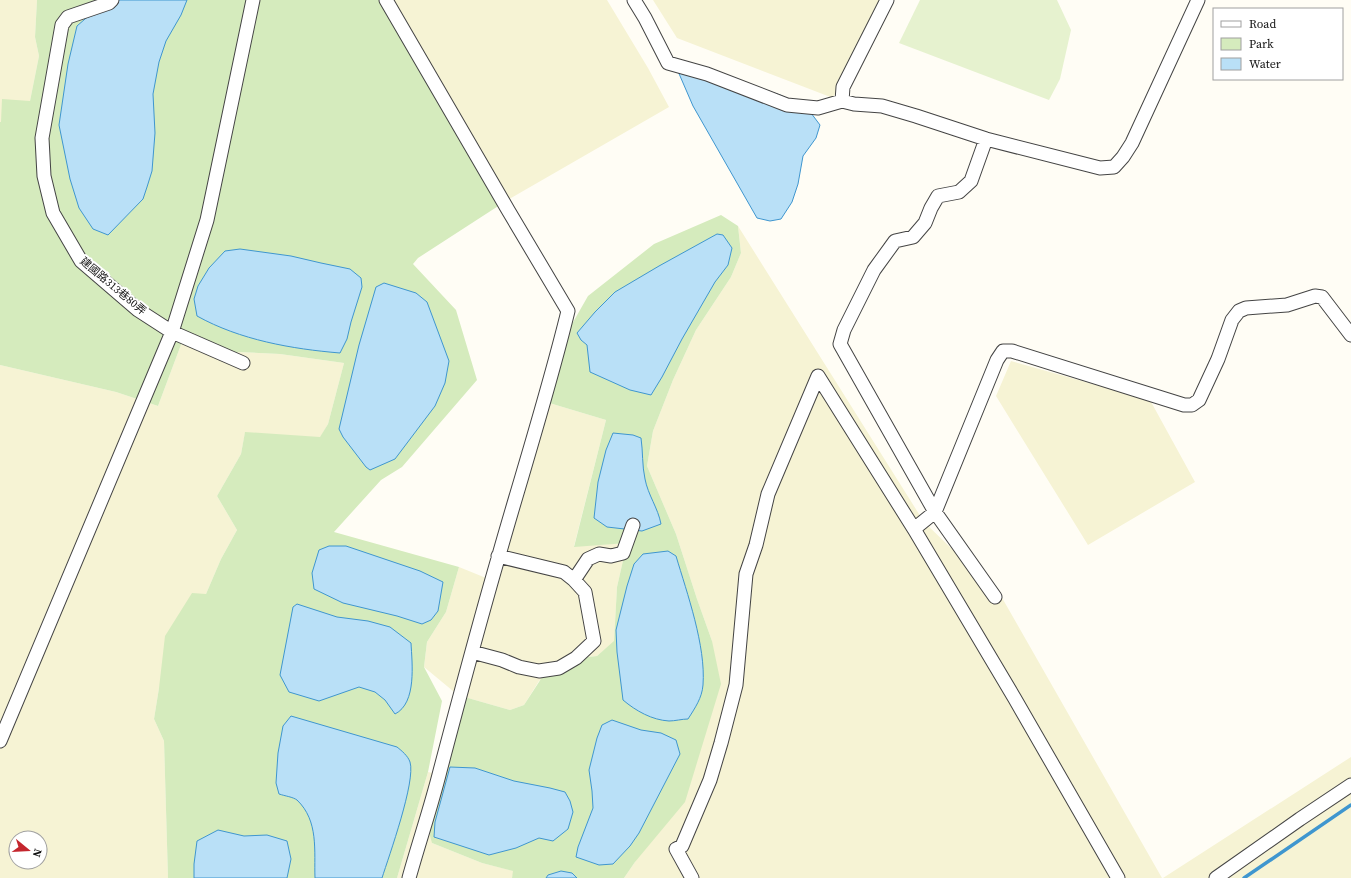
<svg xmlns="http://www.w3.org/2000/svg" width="1351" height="878" font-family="'Source Serif 4','Noto Sans TC',serif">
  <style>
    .farmland { fill: #f6f3d4; fill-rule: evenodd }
    .green { fill: #d5ebbd }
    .pitch { fill: #e6f2cf }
    .water { fill: #b9e0f7; stroke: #3f96cf }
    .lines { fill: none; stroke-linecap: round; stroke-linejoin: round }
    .stream { stroke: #3f96cf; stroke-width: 3.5 }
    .minor-casing { stroke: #444; stroke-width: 15 }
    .minor { stroke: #fff; stroke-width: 13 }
    .labels { text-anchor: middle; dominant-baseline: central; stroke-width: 4; stroke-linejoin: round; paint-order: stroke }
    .street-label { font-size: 11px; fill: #111; stroke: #fff }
  </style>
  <rect width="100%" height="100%" fill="#fffdf5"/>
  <path class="farmland" d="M0,0H37L35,37L39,56L30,101L1,122H0Z
    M383,0H607L648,68L669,107L506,201Z
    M653,0H880L833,98L677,38Z
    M738,226L924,522L1001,596L1162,878H624L635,862L712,641L697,599L676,534L647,466L653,431L673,380L696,330L731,277L741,253Z
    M185,334L232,358L238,352L280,354L344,363L328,424L320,438L245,433L241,454L217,496L237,530L221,559L206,594L159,688L154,719L164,741L168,878H0V365L116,392L158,406ZM16,838H40V862H16Z
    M1011,361L1150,400L1195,482L1088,545L996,396Z
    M546,402L606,420L574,546L627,543L617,587L614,642L597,656L570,659L539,681L524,705L510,710L468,698L460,694L459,696L424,667L427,642L446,612L459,567L491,580Z
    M1351,757V878H1163Z
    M428,772L442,775L432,843L482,863L514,871L512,878H397Z"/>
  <path class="green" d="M37,0H383L506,201L418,258L413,264L456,310L477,380L402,467L381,480L334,532L459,567L446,612L427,642L424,667L442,701L428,772L397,878H168L164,741L154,719L159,688L165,636L192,593L206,594L221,559L237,530L217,496L241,454L245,432L320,437L328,424L344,363L280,354L238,352L233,358L185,334L158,406L116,392L0,365V122H1L2,99L30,101L39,56L35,37Z
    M721,215L738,226L741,253L731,277L696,330L673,380L653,431L647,466L676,534L697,599L712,641L721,684L685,802L635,862L624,878H512L513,871L482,863L432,843L429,832L459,693L468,698L510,710L524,705L550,665L570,659L597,656L614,641L617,587L627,543L574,547L606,420L546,402L568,331L588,296L654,244Z"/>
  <path class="pitch" d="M920,0H1057L1071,30L1060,79L1049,100L899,43Z"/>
  <path class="water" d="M116,0H187L181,15L166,41L159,62L153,94L155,133L152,171L147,187L143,199L108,235L93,229L79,208L70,179L59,125L68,64L77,26L93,12Z
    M699,67L780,95L808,109L820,125L816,138L803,156L798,184L792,202L781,219L770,221L757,218L693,106L677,69Z
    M717,234L723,235L732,248L728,265L715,282L682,339L662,377L651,395L630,390L590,372L587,345L581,340L577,333L595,312L615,292L659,266Z
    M240,249L291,256L321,263L350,269L361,278L362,287L351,322L347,339L340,353C292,349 240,340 197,316L194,299L198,286L209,268L225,251Z
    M384,283L416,293L427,302L449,361L445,383L435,406L395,459L370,470L366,467L343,437L339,429L359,345L376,287Z
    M613,433L633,435L641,438C643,451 642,466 645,479C648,495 658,508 661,524L642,531L607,527L594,518L598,482L606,450Z
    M329,546H346L420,571L443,582L438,611L431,620L422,624L397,616L343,603L314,589L312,573L319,550Z
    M668,551L676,556C687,593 706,646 703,685C702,698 695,708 688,719C682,719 675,721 669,721C652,720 636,711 623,700L617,652L616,630L627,586L634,564L643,554Z
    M297,604L337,617L368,621L390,627L411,643C412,663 417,703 395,714L385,700L375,692L359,687L319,701L289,692L280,675L293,607Z
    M291,716L397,747C402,751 408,756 410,762C416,781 389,856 382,878H315C314,851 319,821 297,800C293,797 285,796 279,794L276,783L278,753L283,726Z
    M612,720L641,730L661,733L676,740L680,754L639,833L630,846L613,864L599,865L576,857L578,847L593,808L592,791L589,770L597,738L602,725Z
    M450,767L475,768L514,781L550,788L565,792L570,801L573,812L568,829L553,841L539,838L516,848L489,855L434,837L435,822Z
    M218,830L244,836L267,835L287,841L291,859L287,878H194V864L197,841Z
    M561,871L572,873L577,878H546L548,875Z"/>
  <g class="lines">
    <path class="stream" d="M1244,878L1351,805"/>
    <defs>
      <path id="minor" d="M112,0L109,3L68,17L62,25L42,138L44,176L53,213L81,261L138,310L172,332L243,363
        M386,0L508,210L568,311C548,393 522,474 499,555C478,627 459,699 440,771C431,807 419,842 409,878
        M634,0L645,18L668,63L707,74L787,105L818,108L842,101
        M887,0L843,87L842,101L854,104L882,106L916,116L986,139L1100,168L1114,167L1123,157L1132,143L1198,0
        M986,139L971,181L959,192L938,196L931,208L925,223L913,237L895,241L874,270L844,330L840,344L935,512L997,360L1003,351H1012L1184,405H1192L1199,400L1218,359L1232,320L1239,311L1246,308L1287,305L1315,296L1322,297L1351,335
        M574,580L588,559L599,554L611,556L623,553L633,525
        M995,597L935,512L914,529L1015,699L1118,878
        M472,652L502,660L519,667L539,671L559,668L576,658L594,641L585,592L574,580L564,572L498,556
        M0,741L172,332L207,220L253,0
        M692,878L676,849L682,846L710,780L721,743L736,685L746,574L756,545L768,494L818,376L914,529
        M1216,878L1300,819L1351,785"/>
    </defs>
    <use href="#minor" class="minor-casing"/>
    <use href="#minor" class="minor"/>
  </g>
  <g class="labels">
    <g class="street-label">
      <text transform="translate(113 286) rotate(40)">建國路313巷80弄</text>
    </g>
  </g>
  <rect x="1213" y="8" width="130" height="72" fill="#ffffff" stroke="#a0a0a0"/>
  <rect x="1221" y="21" width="20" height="6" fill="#ffffff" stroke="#a0a0a0"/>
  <text x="1249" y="28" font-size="12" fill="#111111">Road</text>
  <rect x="1221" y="38" width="20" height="12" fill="#d5ebbd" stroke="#a0a0a0"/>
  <text x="1249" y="48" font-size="12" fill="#111111">Park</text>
  <rect x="1221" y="58" width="20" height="12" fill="#b9e0f7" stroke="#a0a0a0"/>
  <text x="1249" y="68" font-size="12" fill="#111111">Water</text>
  <g transform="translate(28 850) rotate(108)"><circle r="19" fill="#ffffff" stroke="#a0a0a0"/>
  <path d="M0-3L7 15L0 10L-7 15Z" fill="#c4262e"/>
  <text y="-6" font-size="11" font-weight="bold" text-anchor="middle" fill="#111111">N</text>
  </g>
</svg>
